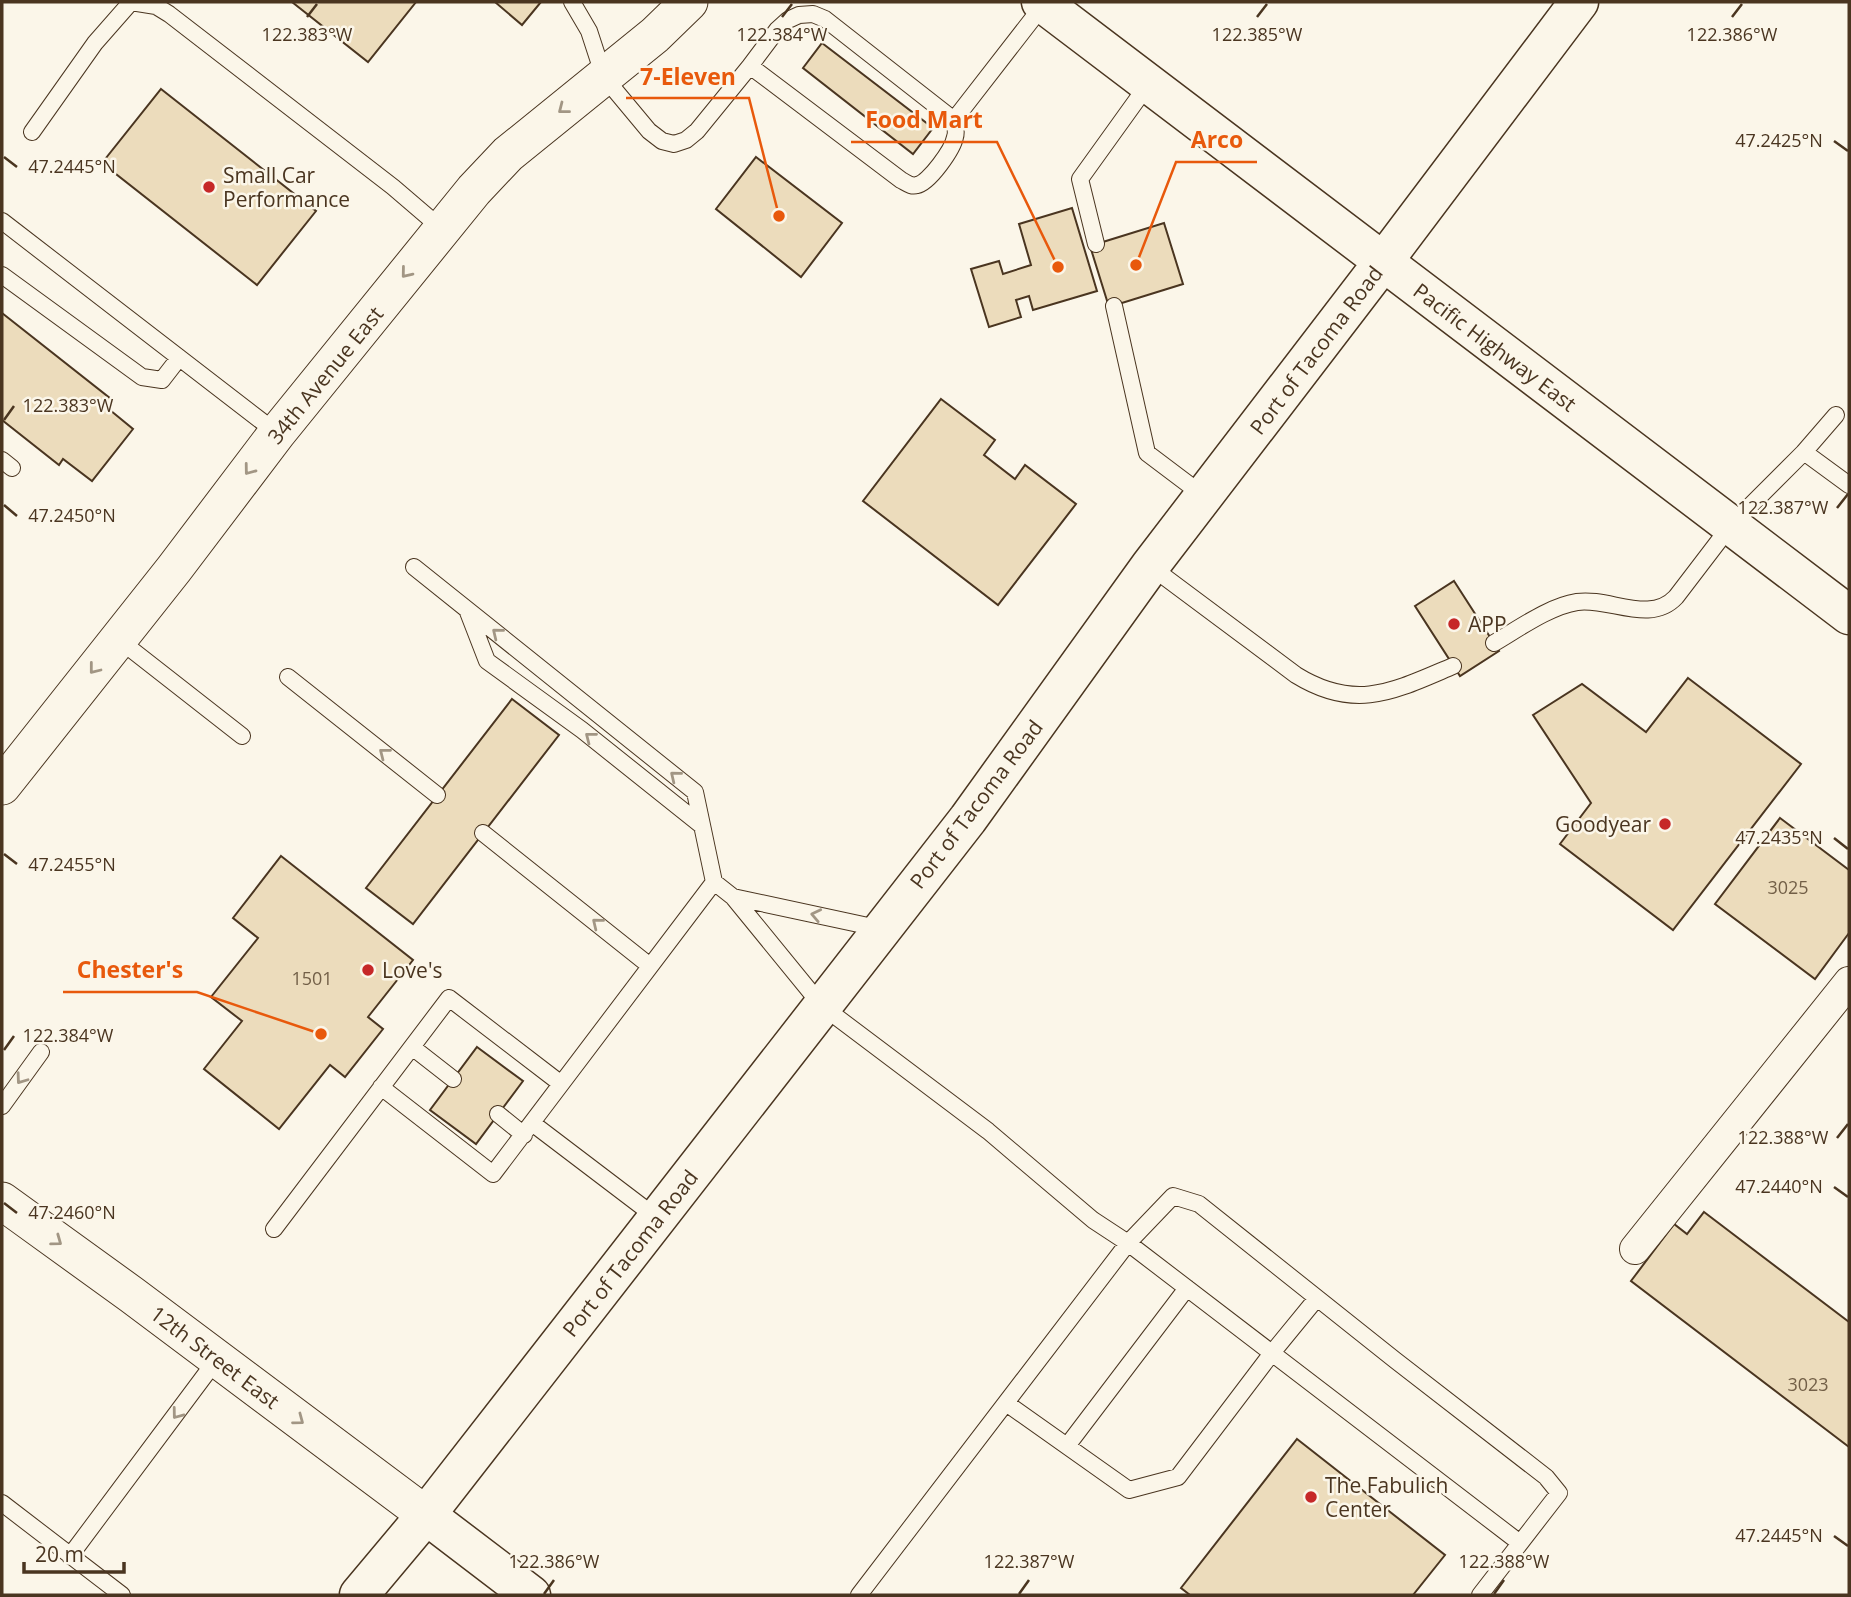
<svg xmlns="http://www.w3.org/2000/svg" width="1851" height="1597" font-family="'Open Sans',sans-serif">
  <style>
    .building { fill: #ecdcbc; stroke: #4a3520; stroke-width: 2 }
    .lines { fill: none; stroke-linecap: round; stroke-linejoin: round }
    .service-casing { stroke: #4a3520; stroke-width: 18 }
    .minor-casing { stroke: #4a3520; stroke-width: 32 }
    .tertiary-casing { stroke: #4a3520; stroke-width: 39 }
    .secondary-casing { stroke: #4a3520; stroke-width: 41 }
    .trunk-casing { stroke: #4a3520; stroke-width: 41 }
    .service { stroke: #fbf6e9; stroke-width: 16 }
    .minor { stroke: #fbf6e9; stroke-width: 30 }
    .tertiary { stroke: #fbf6e9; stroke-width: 37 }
    .secondary { stroke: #fbf6e9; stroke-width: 38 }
    .trunk { stroke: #fbf6e9; stroke-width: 38 }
    .oneway { stroke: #a29684 }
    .ticks { fill: none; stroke: #4a3520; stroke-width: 2.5 }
    .poi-dot { fill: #c62828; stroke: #fbf6e9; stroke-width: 2.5 }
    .labels { text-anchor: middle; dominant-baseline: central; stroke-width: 5; stroke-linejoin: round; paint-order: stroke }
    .number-label { font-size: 18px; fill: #725f47 }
    .poi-label { font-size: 21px; fill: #4a3520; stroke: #fbf6e9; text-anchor: start }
    .street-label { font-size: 21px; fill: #4a3520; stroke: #fbf6e9 }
    .ticks-label { font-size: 18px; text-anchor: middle; fill: #4a3520; stroke: #fbf6e9; stroke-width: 5; stroke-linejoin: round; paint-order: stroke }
    .leader { fill: none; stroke: #e8590c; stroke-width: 2.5 }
    .callout-dot { fill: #e8590c; stroke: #fbf6e9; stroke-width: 2.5 }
    .callout-label { font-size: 23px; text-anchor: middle; font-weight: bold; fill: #e8590c; stroke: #fbf6e9; stroke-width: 5; stroke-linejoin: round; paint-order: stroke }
  </style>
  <rect width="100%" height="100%" fill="#fbf6e9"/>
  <path class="building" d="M292,2H416L368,62Z
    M495,2H541L522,25Z
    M822,43L933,128L913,154L803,68Z
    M161,89L316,211L257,285L102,163Z
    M756,157L842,223L801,277L716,209Z
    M1072,208L1097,291L1033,310L1029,296L1016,300L1021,317L989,327L971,269L999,261L1003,274L1031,265L1019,224Z
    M1164,223L1183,284L1109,307L1090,246Z
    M2,313L111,399L105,406L133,429L92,481L63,459L59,465L2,420Z
    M941,399L995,440L984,455L1015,479L1025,465L1076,504L998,605L863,501Z
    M1454,581L1499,651L1460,676L1415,606Z
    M1688,678L1801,764L1673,930L1560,844L1591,803L1533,715L1582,684L1646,732Z
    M512,699L559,735L413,924L366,888Z
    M1780,818L1849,870V933L1815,979L1715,904Z
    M281,856L413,960L368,1017L383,1029L345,1077L330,1065L279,1129L204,1069L242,1021L211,997L258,938L233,918Z
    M477,1047L523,1081L476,1144L430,1110Z
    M1704,1212L1849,1322V1447L1631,1281L1674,1224L1687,1234Z
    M1297,1439L1445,1555L1413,1595H1190L1181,1588Z"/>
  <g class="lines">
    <defs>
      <path id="service" d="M572,2L589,31L604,77L649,131L662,141L674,144L686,140L697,131L750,66L777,30L788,20L799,15L813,14L825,19L954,120L1044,4
        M750,66L901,180C907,183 911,187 917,185C929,183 953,149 955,137C957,132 955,126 954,120
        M32,132L95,43L131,2L156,6L169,14L393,187L442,229
        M2,221L277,433
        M1096,244L1080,179L1149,83
        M2,275L142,377L162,380L179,358
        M1114,306L1147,453L1204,496
        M1804,452L1836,415
        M2,460L12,468
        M1150,566L1296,675C1356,712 1394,691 1453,666
        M414,567L695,792L714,882
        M468,612L487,661L582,730L701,825
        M118,639L242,736
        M1494,643C1518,629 1550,606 1577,602C1609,597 1650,625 1676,597L1731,525L1804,452L1849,485
        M288,677L437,795
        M483,833L650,966
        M733,897L882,929
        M412,1047L453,1079
        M381,1087L493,1174L714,882L733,897L822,1006L988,1131L1093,1220L1128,1243L1520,1543
        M2,1106L41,1052
        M498,1114L524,1135
        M532,1123L657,1218
        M274,1229L449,998L560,1083
        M1006,1403L1129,1490L1178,1477L1272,1353L1317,1298
        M1067,1446L1187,1288
        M2,1503L122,1595
        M70,1556L217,1359
        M859,1595L1128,1243L1173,1196L1199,1204L1395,1360L1546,1477L1559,1493L1480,1595"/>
      <path id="minor" d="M1635,1249L1849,982"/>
      <path id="tertiary" d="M2,786L174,569L277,433L474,190L508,154L655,35L689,2
        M2,1201L132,1295L426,1515"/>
      <path id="secondary" d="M1041,2L1849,615
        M359,1595L426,1515L968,819L1150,566L1383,262L1579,2"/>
      <path id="trunk" d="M426,1515L531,1595"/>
    </defs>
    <use href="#service" class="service-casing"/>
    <use href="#minor" class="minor-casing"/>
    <use href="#tertiary" class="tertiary-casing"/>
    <use href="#secondary" class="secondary-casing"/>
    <use href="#trunk" class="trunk-casing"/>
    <use href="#service" class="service"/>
    <use href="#minor" class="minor"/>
    <use href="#tertiary" class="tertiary"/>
    <use href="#secondary" class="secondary"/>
    <use href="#trunk" class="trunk"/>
  </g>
  <defs><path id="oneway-chevron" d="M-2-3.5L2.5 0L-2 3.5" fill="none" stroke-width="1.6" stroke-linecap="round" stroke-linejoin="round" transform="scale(1.75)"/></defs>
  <g class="oneway">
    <use href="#oneway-chevron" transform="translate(563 109) rotate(142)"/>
    <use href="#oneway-chevron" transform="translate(406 273) rotate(129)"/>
    <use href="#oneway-chevron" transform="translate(249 470) rotate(127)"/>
    <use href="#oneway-chevron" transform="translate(497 633) rotate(-141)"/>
    <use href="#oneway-chevron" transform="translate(94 669) rotate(128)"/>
    <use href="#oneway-chevron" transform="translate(590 737) rotate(-142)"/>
    <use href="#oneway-chevron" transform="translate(384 753) rotate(-142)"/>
    <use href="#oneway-chevron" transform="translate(675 776) rotate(-141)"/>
    <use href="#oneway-chevron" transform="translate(816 915) rotate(-168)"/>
    <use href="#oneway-chevron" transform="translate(597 923) rotate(-141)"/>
    <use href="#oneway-chevron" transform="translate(21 1079) rotate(126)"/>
    <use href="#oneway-chevron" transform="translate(57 1241) rotate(36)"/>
    <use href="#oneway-chevron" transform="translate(177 1414) rotate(127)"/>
    <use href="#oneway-chevron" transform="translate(299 1420) rotate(37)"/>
  </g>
  <path class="ticks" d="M307,17L317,4M782,17L792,4M1257,17L1267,4M1732,17L1742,4M1834,141L1848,151M4,157L17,167M4,420L14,406M4,505L17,516M1837,508L1848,494M1834,838L1848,849M4,854L17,864M4,1050L14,1036M1837,1138L1848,1124M1834,1187L1848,1197M4,1203L17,1213M1834,1536L1848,1546M544,1594L554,1580M1019,1594L1029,1580M1494,1594L1504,1580"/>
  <g class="poi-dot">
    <circle cx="209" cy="187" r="7"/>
    <circle cx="1454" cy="624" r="7"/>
    <circle cx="1665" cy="824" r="7"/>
    <circle cx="368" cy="970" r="7"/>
    <circle cx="1311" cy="1497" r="7"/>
  </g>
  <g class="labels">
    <g class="number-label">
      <text x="1788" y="887">3025</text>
      <text x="312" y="978">1501</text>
      <text x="1808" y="1384">3023</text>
    </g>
    <g class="poi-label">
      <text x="223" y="175">Small Car<tspan x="223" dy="24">Performance</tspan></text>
      <text x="1468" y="624">APP</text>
      <text x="1651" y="824" text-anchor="end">Goodyear</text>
      <text x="382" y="970">Love's</text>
      <text x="1325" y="1485">The Fabulich<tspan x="1325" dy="24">Center</tspan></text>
    </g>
    <g class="street-label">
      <text transform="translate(1495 347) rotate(37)">Pacific Highway East</text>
      <text transform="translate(1316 350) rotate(-53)">Port of Tacoma Road</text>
      <text transform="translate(325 375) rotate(-51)">34th Avenue East</text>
      <text transform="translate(976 804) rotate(-53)">Port of Tacoma Road</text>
      <text transform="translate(630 1253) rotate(-52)">Port of Tacoma Road</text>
      <text transform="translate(215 1357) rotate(37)">12th Street East</text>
    </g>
  </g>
  <g class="ticks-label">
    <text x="307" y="41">122.383°W</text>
    <text x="782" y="41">122.384°W</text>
    <text x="1257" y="41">122.385°W</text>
    <text x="1732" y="41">122.386°W</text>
    <text x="1779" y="147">47.2425°N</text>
    <text x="72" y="173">47.2445°N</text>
    <text x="68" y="412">122.383°W</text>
    <text x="1783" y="514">122.387°W</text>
    <text x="72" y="522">47.2450°N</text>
    <text x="1779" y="844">47.2435°N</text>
    <text x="72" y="871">47.2455°N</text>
    <text x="68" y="1042">122.384°W</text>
    <text x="1783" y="1144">122.388°W</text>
    <text x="1779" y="1193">47.2440°N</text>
    <text x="72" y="1219">47.2460°N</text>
    <text x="1779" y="1542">47.2445°N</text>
    <text x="554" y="1568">122.386°W</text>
    <text x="1029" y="1568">122.387°W</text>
    <text x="1504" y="1568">122.388°W</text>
  </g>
  <path class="leader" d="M779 216L749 98H626M1058 267L997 142H851M1136 265L1176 162H1257M321 1034L197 992H63"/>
  <g class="callout-dot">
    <circle cx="779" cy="216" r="7"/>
    <circle cx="1058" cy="267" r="7"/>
    <circle cx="1136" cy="265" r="7"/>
    <circle cx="321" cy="1034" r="7"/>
  </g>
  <g class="callout-label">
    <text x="688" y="85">7-Eleven</text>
    <text x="924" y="128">Food Mart</text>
    <text x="1217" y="148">Arco</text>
    <text x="130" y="978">Chester's</text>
  </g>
  <rect width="1851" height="1597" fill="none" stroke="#4a3520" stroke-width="7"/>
  <path d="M24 1562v10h100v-10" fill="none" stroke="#4a3520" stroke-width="3.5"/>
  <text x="35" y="1562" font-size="21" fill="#4a3520" stroke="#fbf6e9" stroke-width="5" paint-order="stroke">20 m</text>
</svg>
